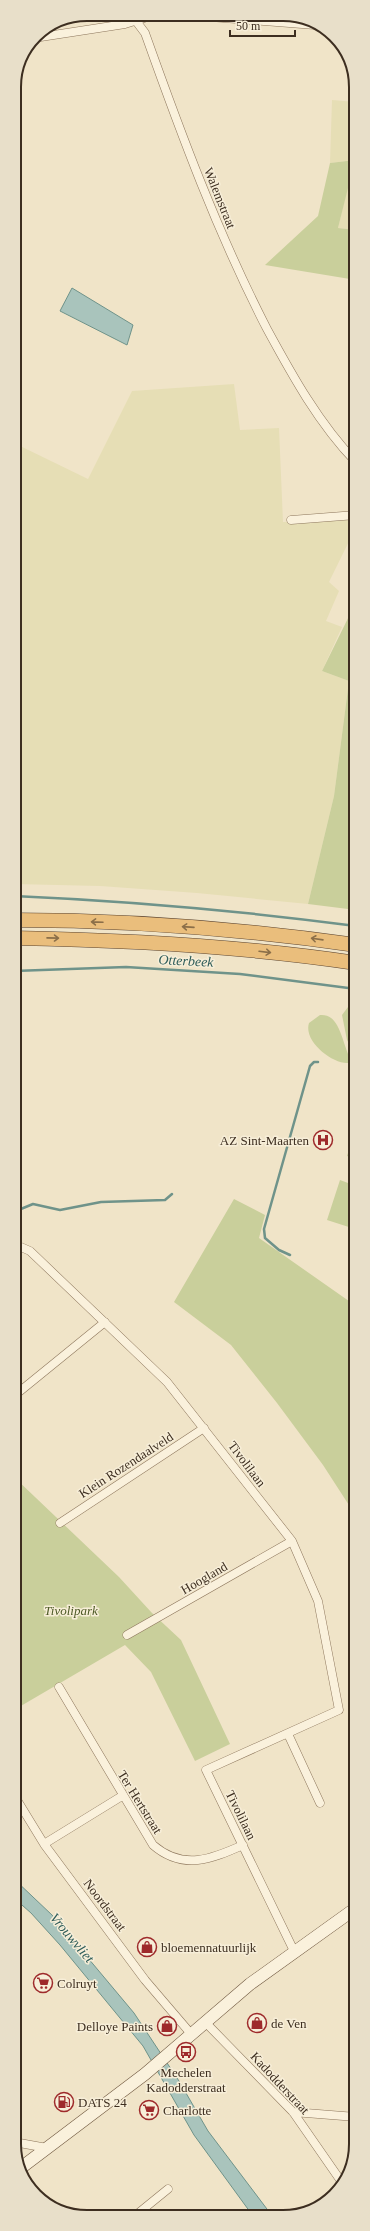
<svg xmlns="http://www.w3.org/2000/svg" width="370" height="2231" font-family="'Times New Roman',serif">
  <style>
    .farmland { fill: #e6deb5 }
    .green { fill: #c9cf9b }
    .water { fill: #a9c4bc; stroke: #6f938a }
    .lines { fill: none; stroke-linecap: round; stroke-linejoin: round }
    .stream { stroke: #6f938a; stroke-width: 2.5 }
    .minor-casing { stroke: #8d765c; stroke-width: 9 }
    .secondary-casing { stroke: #6f573f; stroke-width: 13 }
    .trunk-casing { stroke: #5b4430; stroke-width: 15 }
    .minor { stroke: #faf1dc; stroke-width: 8 }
    .secondary { stroke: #faf1dc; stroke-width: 12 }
    .trunk { stroke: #eabe7c; stroke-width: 14 }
    .oneway { stroke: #8b6f49 }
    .labels { text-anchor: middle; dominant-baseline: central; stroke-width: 3; stroke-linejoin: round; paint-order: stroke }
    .street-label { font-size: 13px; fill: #3d2e20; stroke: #f7eed8 }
    .poi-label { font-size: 13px; fill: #3d2e20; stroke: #f7eed8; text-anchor: start }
    .park-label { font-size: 13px; font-style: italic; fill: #4d5a26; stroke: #f7eed8 }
    .water-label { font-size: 14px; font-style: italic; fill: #2f5d5a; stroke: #f7eed8 }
    .rim { fill: none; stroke: #3d2e20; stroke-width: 2 }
  </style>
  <rect width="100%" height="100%" fill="#f0e4c8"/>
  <path class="farmland" d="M260,16H302L307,20Z
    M332,100L356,102V230L338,228L354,160L330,163Z
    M234,384L240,430L279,428L283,522L356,520V527L329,582L339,591L326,621L342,627L322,671L349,681L334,796L308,904L197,893L100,886L14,884V443L88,479L132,391Z"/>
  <path class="green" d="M355,160L338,228L356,230V280L265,265L318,216L330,163Z
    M356,602V910L308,904L334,796L349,681L322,671Z
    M356,1005V1056L347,1040L342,1015L348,1007Z
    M320,1015C340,1013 342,1043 350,1058L348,1063C332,1064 303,1041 309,1023Z
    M356,1128V1159L347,1156Z
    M340,1180L356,1186L355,1229L327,1220Z
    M234,1199L265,1215L259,1238L356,1306V1516L323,1465L277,1403L231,1345L174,1302Z
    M14,1477L119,1577L152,1613L181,1640L230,1744L195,1761L151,1672L125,1645L14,1710Z"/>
  <path class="water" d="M72,288L133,325L127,345L60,311Z
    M14,1879L52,1915L134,2013L179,2081L208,2131L273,2217L253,2216L194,2135L143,2046L60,1945L31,1913L14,1898Z"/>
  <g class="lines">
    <path class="stream" d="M14,896C129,901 242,911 356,926
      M14,971L126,967L240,974L356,989
      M14,1208L16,1211L33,1204L60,1210L101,1202L165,1200L172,1194
      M290,1255L279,1250L265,1238L264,1229L310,1066L314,1062H318"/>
    <defs>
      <path id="minor" d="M184,15L315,25
        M136,21L145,33C181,134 218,234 267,329C292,375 319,424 356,462
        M34,38L125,24L154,15
        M291,520L356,515
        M14,1244L30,1251L167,1382L292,1541L318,1601L339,1710L206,1770L294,1951
        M14,1396L105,1322
        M60,1523L204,1428
        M127,1635L292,1541
        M59,1687L153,1845C183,1871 212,1859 243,1845
        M288,1734L320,1803
        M14,1795L44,1844L145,1980L192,2035
        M44,1844L122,1796
        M206,2023L293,2112L343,2184
        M293,2112L356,2117
        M14,2142L47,2148
        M136,2215L168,2189"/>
      <path id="secondary" d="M22,2167L145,2074L250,1984L356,1908"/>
      <path id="trunk" d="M14,920C128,920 243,929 356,945
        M14,938C129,940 243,946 356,963"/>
    </defs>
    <use href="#minor" class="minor-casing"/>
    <use href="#secondary" class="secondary-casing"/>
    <use href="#trunk" class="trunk-casing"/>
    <use href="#minor" class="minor"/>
    <use href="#secondary" class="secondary"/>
    <use href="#trunk" class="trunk"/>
  </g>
  <defs><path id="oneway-shaft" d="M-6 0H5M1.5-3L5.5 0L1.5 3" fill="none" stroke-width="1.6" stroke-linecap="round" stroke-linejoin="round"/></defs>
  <g class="oneway">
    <use href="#oneway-shaft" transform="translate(97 922) rotate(-178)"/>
    <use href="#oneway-shaft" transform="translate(188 927) rotate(-176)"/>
    <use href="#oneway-shaft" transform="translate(53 938) rotate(1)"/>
    <use href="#oneway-shaft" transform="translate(317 939) rotate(-172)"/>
    <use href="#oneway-shaft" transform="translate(265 952) rotate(7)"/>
  </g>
  <defs>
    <symbol id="hospital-ring" viewBox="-11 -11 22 22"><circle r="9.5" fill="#f7eed8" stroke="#9e2a2b" stroke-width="1.5"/><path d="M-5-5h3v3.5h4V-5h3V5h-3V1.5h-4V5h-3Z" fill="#9e2a2b"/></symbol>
    <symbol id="shop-ring" viewBox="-11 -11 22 22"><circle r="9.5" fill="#f7eed8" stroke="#9e2a2b" stroke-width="1.5"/><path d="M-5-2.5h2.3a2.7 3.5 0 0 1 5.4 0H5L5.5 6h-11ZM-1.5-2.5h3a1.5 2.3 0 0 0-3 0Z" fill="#9e2a2b"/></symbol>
    <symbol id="supermarket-ring" viewBox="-11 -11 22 22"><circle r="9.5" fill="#f7eed8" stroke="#9e2a2b" stroke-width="1.5"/><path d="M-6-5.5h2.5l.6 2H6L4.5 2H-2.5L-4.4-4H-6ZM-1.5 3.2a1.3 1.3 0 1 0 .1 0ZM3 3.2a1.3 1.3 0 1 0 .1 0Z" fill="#9e2a2b"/></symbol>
    <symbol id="bus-ring" viewBox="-11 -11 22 22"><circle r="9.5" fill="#f7eed8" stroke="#9e2a2b" stroke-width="1.5"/><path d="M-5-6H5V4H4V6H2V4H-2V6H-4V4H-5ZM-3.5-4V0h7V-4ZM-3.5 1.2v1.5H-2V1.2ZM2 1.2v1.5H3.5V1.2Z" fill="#9e2a2b"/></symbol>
    <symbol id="fuel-ring" viewBox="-11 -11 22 22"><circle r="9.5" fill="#f7eed8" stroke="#9e2a2b" stroke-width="1.5"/><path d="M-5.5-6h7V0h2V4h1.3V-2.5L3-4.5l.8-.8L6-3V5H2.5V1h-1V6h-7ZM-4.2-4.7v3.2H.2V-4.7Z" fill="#9e2a2b"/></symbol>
  </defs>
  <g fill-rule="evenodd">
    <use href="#hospital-ring" x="312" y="1129" width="22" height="22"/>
    <use href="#shop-ring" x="136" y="1936" width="22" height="22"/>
    <use href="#supermarket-ring" x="32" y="1972" width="22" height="22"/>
    <use href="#shop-ring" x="246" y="2012" width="22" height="22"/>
    <use href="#shop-ring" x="156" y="2015" width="22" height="22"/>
    <use href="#bus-ring" x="175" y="2041" width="22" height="22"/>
    <use href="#fuel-ring" x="53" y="2091" width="22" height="22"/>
    <use href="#supermarket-ring" x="138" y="2099" width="22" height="22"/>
  </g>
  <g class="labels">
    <g class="street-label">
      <text transform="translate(220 198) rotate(68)">Walemstraat</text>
      <text transform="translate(247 1464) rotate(53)">Tivolilaan</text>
      <text transform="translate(126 1465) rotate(-33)">Klein Rozendaalveld</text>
      <text transform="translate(204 1578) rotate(-30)">Hoogland</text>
      <text transform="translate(140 1802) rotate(58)">Ter Hertstraat</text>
      <text transform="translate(241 1815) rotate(64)">Tivolilaan</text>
      <text transform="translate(105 1905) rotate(53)">Noordstraat</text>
      <text transform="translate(280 2083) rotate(47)">Kadodderstraat</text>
    </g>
    <g class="poi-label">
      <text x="309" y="1140" text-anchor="end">AZ Sint-Maarten</text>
      <text x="161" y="1947">bloemennatuurlijk</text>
      <text x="57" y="1983">Colruyt</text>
      <text x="271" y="2023">de Ven</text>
      <text x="153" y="2026" text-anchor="end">Delloye Paints</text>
      <text x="186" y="2072" text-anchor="middle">Mechelen<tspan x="186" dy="15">Kadodderstraat</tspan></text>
      <text x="78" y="2102">DATS 24</text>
      <text x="163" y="2110">Charlotte</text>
    </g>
    <g class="park-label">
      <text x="71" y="1610">Tivolipark</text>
    </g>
    <g class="water-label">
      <text transform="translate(186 961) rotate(3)">Otterbeek</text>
      <text transform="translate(72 1938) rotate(50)">Vrouwvliet</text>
    </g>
  </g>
  <path d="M0 0H370V2231H0ZM87 21H283A66 66 0 0 1 349 87V2144A66 66 0 0 1 283 2210H87A66 66 0 0 1 21 2144V87A66 66 0 0 1 87 21Z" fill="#e8dfc9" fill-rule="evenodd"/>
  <path class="rim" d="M87 21H283A66 66 0 0 1 349 87V2144A66 66 0 0 1 283 2210H87A66 66 0 0 1 21 2144V87A66 66 0 0 1 87 21Z"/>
  <path d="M230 30v6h65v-6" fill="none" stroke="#3d2e20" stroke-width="2"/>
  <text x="236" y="30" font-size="12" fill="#3d2e20" stroke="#f7eed8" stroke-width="3" paint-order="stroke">50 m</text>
</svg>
